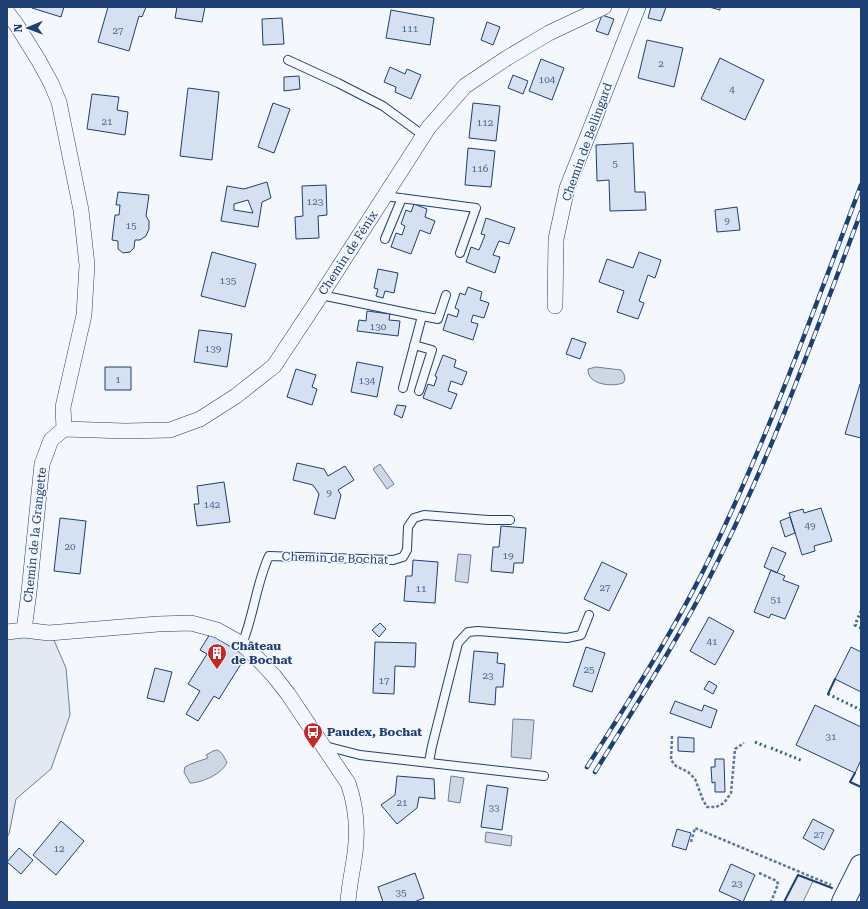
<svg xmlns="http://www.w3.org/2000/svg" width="868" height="909" font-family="'Roboto Serif',serif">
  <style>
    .green { fill: #e3e9f0; stroke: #687fa3 }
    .parking { fill: #e3e8f0; stroke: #687fa3 }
    .water { fill: #cfd7e4; stroke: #687fa3 }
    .building { fill: #d5e0f0; stroke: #1d3f73; fill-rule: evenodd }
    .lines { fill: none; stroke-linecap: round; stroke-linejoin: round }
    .service-casing { stroke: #1d3f73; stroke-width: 10 }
    .minor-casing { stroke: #1d3f73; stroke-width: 16 }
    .primary-casing { stroke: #1d3f73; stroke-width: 24 }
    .path { stroke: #5e769c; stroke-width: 2.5; stroke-dasharray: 3 2; stroke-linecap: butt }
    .service { stroke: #f4f7fb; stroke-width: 8 }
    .minor { stroke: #f4f7fb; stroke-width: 15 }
    .primary { stroke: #f4f7fb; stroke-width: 22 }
    .rail-casing { stroke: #1d3f73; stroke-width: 4.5 }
    .rail { stroke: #f4f7fb; stroke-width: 3; stroke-dasharray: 9; stroke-linecap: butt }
    .hedge { stroke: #2c6c60; stroke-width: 3; stroke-dasharray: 2 3; stroke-linecap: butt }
    .wall { stroke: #1d3f73; stroke-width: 2 }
    .labels { text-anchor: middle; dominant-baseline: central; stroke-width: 3; stroke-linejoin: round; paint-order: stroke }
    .number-label { font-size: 10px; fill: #4b6792 }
    .street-label { font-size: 12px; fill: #1d3f73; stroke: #f4f7fb }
    .poi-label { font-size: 12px; font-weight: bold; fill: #1d3f73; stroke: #f4f7fb; text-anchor: start }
  </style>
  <rect width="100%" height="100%" fill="#f4f7fb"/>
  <path class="green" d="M20,636L53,638L66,668L70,715L51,769L16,799L9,834L7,837V638Z"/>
  <path class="parking" d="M798,875L813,881L803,902H784Z"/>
  <path class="water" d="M596,367L621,370L624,374L625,380L623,383C612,387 587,385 588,369Z
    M380,464L394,484L387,489L373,469Z
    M458,554L471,555L468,583L455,581Z
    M513,719L534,720L531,759L511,757Z
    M217,750C222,751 224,758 227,762C223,774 201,783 190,783L184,772L185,767C191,763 200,761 208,758L206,755L213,751Z
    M451,776L464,778L460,803L448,801Z
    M486,832L512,836L511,846L485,842Z"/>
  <path class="building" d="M32,7H64L61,17L32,8Z
    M108,7H146L142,17L139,16L129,51L98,42Z
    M177,7H205L202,22L175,18Z
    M651,7H666L661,21L648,18Z
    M709,7H720V10Z
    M391,10L434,18L430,45L386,38Z
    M602,15L614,19L608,35L596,31Z
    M282,18L284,44L263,45L262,19Z
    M487,22L500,27L493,45L481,40Z
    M647,40L683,48L674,87L638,78Z
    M720,58L764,80L745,120L701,99Z
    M541,59L564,68L552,100L529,91Z
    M390,67L405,74L407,69L421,75L411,99L395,92L396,87L384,82Z
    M513,75L528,81L523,94L508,88Z
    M299,76L300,89L284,91V77Z
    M188,88L219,92L212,160L180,156Z
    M92,94L119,97L117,110L128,112L125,135L87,129Z
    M273,103L290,109L274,153L258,147Z
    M473,103L500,106L496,141L469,138Z
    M633,143L635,192H645L646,210L610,211L609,180L597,181L596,145Z
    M468,148L495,151L491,187L465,185Z
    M267,182L271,198L262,202L258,227L221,221L227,186L244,189ZM248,200L253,213L234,210V204Z
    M326,185L327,215L318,216L319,238L296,239L295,217L303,216L302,186Z
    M118,192L149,195L146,216L149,221V229L146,236L140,240H135L134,248L130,252L123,253L118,249V241L112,240L115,215H119L120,205H116Z
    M414,204L427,209L425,217L435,221L430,234L420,230L411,254L391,247L396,233L402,235L405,226L401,224L406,210L411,212Z
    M737,207L740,230L717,232L715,210Z
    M486,218L515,228L509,244L499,241L493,255L500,257L495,273L466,262L471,247L479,250L485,235L481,234Z
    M212,252L256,264L245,307L201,296Z
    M639,252L661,260L655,278L648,275L639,301L644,303L638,319L617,312L624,291L599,282L607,259L633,268Z
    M378,269L398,273L394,293L385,291L383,298L376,296L378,289L374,288Z
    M468,287L482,292L480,300L489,303L484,318L473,315L471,322L478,324L473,340L443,330L448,314L457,317L459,310L455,308L460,293L465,295Z
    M367,311L390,314L389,320L400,321L398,336L357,331L359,320L366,321Z
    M199,330L232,334L227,367L194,362Z
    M572,338L586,343L580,359L566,354Z
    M443,355L456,360L454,367L467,372L462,385L451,381L448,391L457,394L451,409L423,398L428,384L434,386L437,377L435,376Z
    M357,362L383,367L377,397L351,392Z
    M105,367H131V390H105Z
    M296,369L316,375L312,387L317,389L312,405L287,397Z
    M860,384L861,385V438L845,434Z
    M397,405L406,406L402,418L394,414Z
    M297,463L324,469L328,476L345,466L354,480L338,490L341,495L335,519L314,514L319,494L313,485L293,480Z
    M224,482L230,522L197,526L194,504H199L197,486Z
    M821,508L832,541L814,546L815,551L802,555L789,513L803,509L804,513Z
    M790,517L795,533L785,537L780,521Z
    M60,518L86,521L80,574L54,571Z
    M501,526L526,528L523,563H514L513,573L491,571L493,547H499Z
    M772,547L786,553L777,573L764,567Z
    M413,560L438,562L435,603L404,601L406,576H412Z
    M602,562L627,574L609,611L584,599Z
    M771,570L785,576L783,580L799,586L785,619L771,614L769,618L754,612Z
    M709,617L734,631L715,665L690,651Z
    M380,623L386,629L379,637L372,630Z
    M210,634L246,656L219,699L214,696L198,721L186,714L200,691L188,684L207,654L200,650Z
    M375,642L416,643L415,667L395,666L394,694L373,693Z
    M586,647L605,653L592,692L573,686Z
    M851,647L861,652V692L835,679Z
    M474,651L498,653L497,663L505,664L503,687H496L495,705L469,702Z
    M155,668L172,672L164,702L147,698Z
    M709,681L717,686L713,694L704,689Z
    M675,701L702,711L704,705L717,710L711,728L670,713Z
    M815,705L861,727V760L855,773L796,745Z
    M678,737L694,738V752L678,751Z
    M715,759H724L725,792H715V782L712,783L711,767H715Z
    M397,776L434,779L435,799L419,797L417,808L397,824L381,805L395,795Z
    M487,785L508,788L502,830L481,827Z
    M813,819L834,830L824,850L803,838Z
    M61,821L84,841L56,875L33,855Z
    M677,829L691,833L686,850L672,846Z
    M19,848L33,860L21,874L7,862Z
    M731,864L755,875L743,902L719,891Z
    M415,873L424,898L414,902H383L378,887Z"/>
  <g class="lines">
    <defs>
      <path id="service" d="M288,60L338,83L383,106L424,136
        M385,196L476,208L460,253
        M385,239L402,198
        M321,295L422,316L403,388
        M422,316L438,319L446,295
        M414,345L432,350L419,391
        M242,644C254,615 256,584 269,556L393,560L403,557L407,550L408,527L414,518L424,515L488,520H510
        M325,746L360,755L544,776
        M429,762L432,746L458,643L468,632L478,631L567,638L581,635L589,615"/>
      <path id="minor" d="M7,12L16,24L39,61L51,83L59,102L81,210L87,265L84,315L63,407L64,429
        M555,306L556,239L567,188L594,120L638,7
        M64,429L125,431L170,430L200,419L236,396L274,366L321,295L429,127L465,86L507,58L549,33L604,7
        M24,630L29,592L42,464L51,440L64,429
        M7,632L24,630L49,633L158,624L191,623L217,630L242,644L257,658L274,676L288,694L348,783C356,805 358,829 355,853C353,869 349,885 348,902"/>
      <path id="primary" d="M843,902L861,866"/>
    </defs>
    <use href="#service" class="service-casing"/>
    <use href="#minor" class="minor-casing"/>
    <use href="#primary" class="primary-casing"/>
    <path class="path" d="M672,736L671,760L676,766L688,772L695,779L703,800L707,807H716L724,803L731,793L735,749L744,743
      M691,842L695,828L831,885
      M759,873L777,881L778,884L771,902"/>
    <use href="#service" class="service"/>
    <use href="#minor" class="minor"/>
    <use href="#primary" class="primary"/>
    <defs>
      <path id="rail" d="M587,767C630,699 676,628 711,555C769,435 814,310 861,185
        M595,772C638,702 683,632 719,559C775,447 817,328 861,212"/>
    </defs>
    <use href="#rail" class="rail-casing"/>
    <use href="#rail" class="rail"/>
    <path class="hedge" d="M861,611L855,625L861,628
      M828,694L861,710
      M755,742L767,747
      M771,748L803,761"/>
    <path class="wall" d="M828,694L835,679
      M855,773L850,782L861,787
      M784,902L798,875L832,888"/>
  </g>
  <defs>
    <symbol id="building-pin" viewBox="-11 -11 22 30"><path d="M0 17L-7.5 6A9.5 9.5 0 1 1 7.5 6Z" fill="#c62828" stroke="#f4f7fb"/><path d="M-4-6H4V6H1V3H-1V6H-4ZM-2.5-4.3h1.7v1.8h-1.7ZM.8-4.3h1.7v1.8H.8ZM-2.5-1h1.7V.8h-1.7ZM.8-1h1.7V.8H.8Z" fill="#fff"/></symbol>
    <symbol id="bus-pin" viewBox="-11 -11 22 30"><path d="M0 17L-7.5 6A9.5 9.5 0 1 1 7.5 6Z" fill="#c62828" stroke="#f4f7fb"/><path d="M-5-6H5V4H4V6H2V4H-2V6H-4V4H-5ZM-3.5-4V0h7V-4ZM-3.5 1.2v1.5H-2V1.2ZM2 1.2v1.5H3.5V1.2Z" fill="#fff"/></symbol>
  </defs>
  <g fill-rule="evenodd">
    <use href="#building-pin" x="206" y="642" width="22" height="30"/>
    <use href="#bus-pin" x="302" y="721" width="22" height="30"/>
  </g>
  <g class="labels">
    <g class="number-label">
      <text x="410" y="28">111</text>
      <text x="118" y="30">27</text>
      <text x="661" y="63">2</text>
      <text x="547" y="79">104</text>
      <text x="732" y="89">4</text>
      <text x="107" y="121">21</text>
      <text x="485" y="122">112</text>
      <text x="615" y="163">5</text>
      <text x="480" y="168">116</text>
      <text x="315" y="201">123</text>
      <text x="727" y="220">9</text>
      <text x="131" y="225">15</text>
      <text x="228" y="280">135</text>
      <text x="378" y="326">130</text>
      <text x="213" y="348">139</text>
      <text x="118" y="379">1</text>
      <text x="367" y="380">134</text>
      <text x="329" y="492">9</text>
      <text x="212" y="504">142</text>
      <text x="810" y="525">49</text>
      <text x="70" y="546">20</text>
      <text x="508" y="555">19</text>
      <text x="605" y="587">27</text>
      <text x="421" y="588">11</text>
      <text x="776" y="599">51</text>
      <text x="712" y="641">41</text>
      <text x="589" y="669">25</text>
      <text x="488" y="675">23</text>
      <text x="384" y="680">17</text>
      <text x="831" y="736">31</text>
      <text x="402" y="802">21</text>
      <text x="494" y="807">33</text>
      <text x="819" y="834">27</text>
      <text x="59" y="848">12</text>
      <text x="737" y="883">23</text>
      <text x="401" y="892">35</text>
    </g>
    <g class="street-label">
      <text transform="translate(587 142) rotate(-70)">Chemin de Bellingard</text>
      <text transform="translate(348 253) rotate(-57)">Chemin de Fénix</text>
      <text transform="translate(35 535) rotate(-84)">Chemin de la Grangette</text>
      <text transform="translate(335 558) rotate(2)">Chemin de Bochat</text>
    </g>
    <g class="poi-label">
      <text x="231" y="646">Château<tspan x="231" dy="14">de Bochat</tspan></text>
      <text x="327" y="732">Paudex, Bochat</text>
    </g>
  </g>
  <rect width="868" height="909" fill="none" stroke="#1d3f73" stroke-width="16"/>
  <g transform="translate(28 28) rotate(269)" stroke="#f4f7fb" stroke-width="3" paint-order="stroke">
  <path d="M0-3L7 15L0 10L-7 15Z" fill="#1d3f73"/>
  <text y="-6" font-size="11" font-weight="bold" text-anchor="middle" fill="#1d3f73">N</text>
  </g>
</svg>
